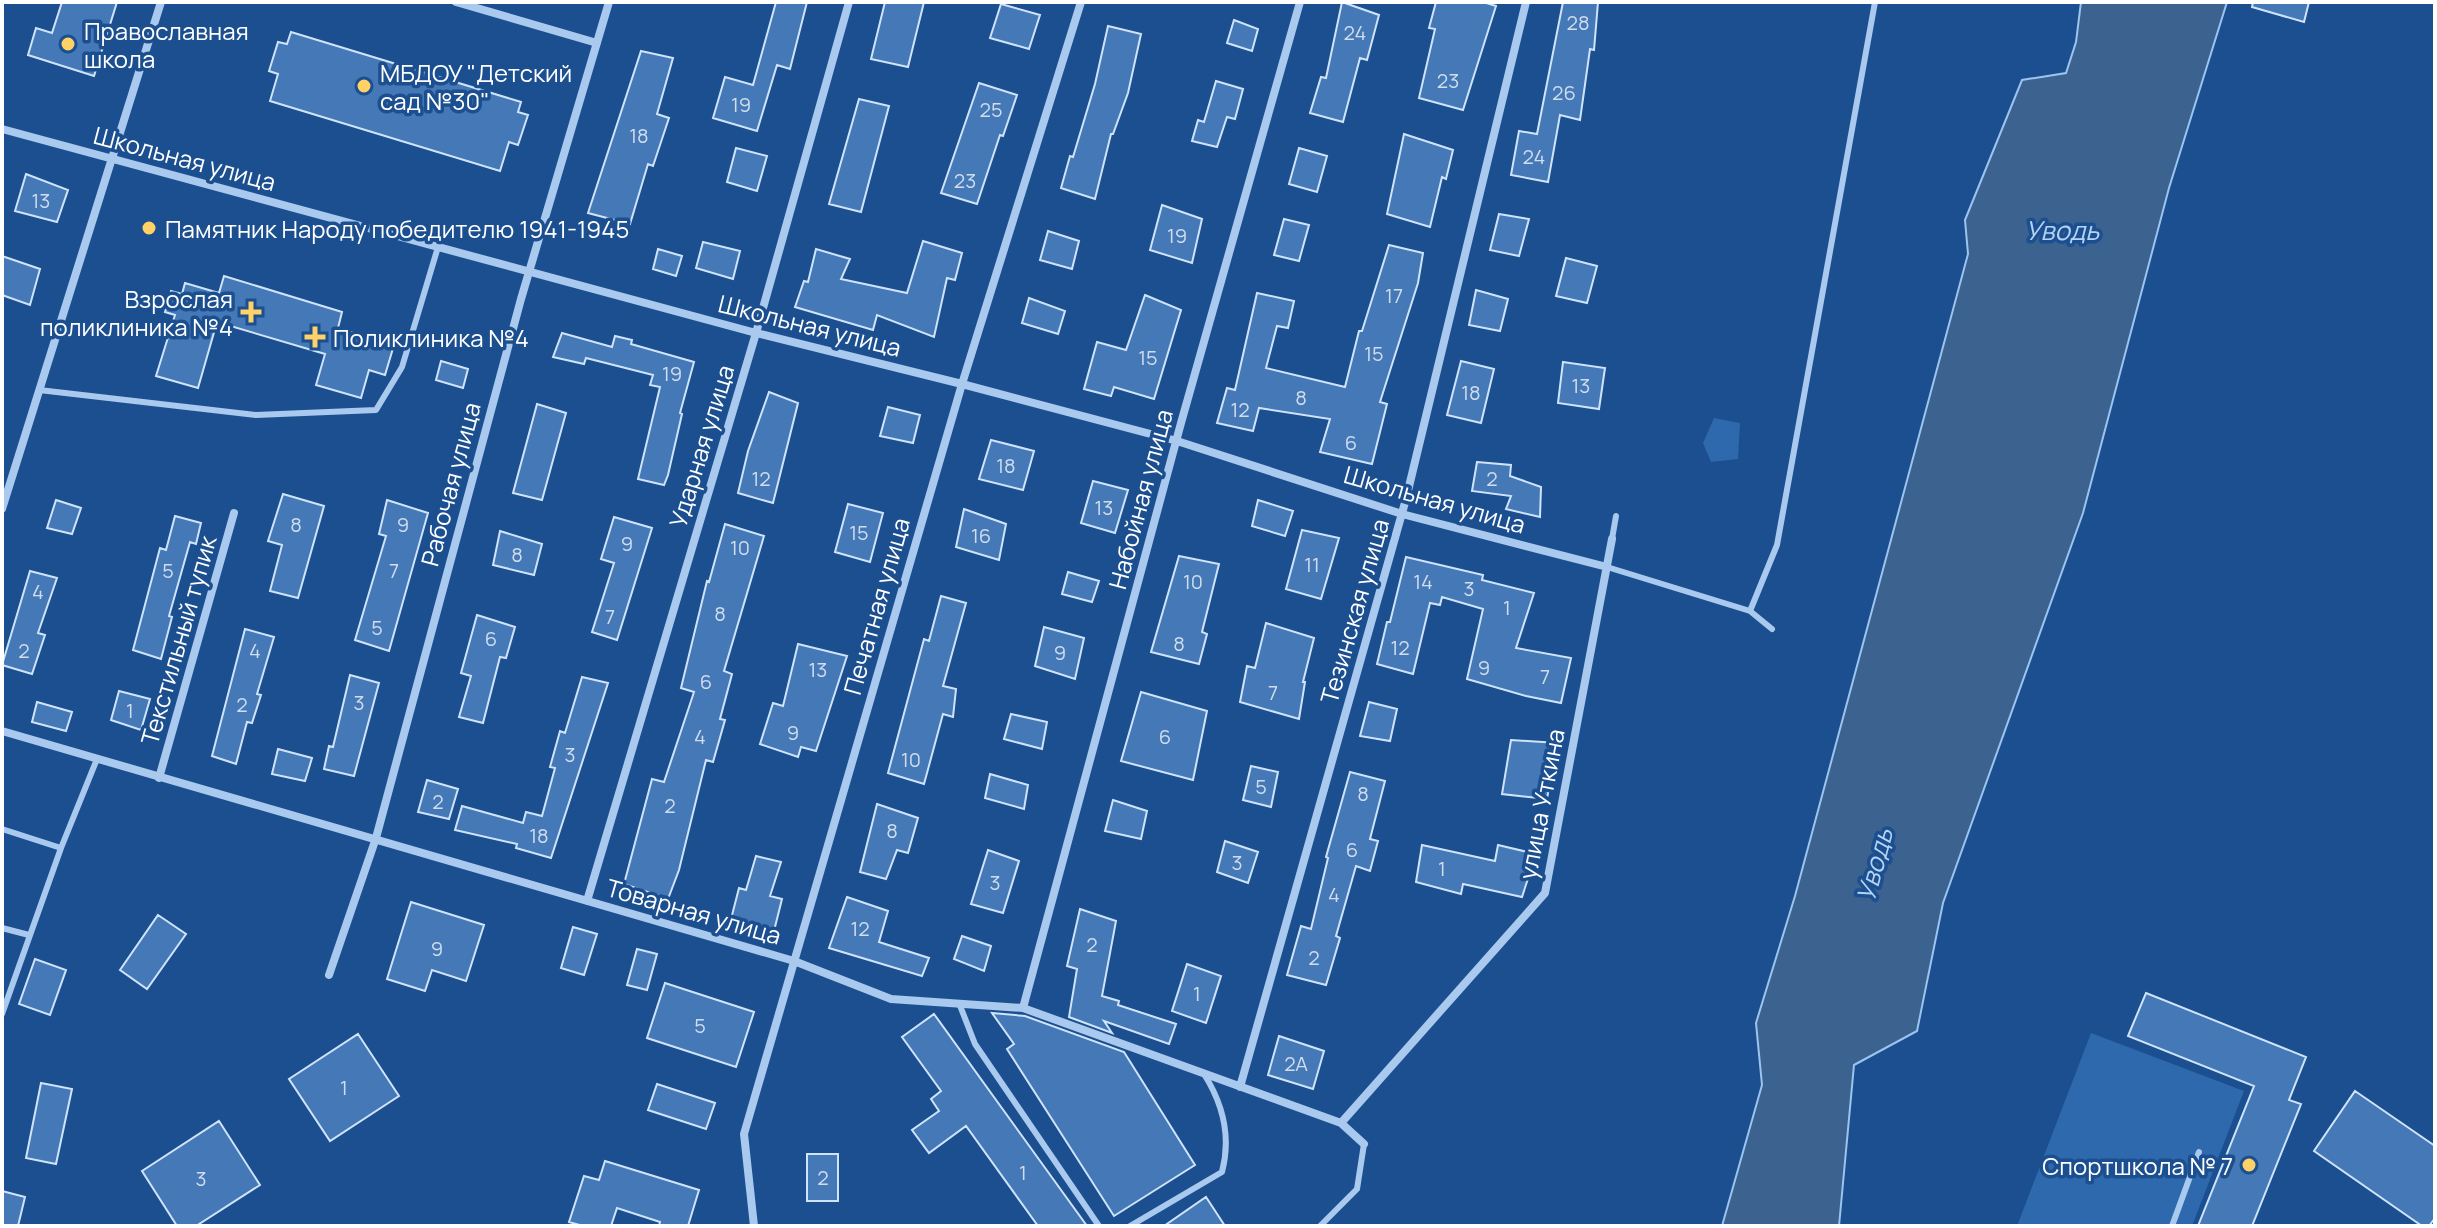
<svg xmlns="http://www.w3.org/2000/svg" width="2437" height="1228" font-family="Manrope,sans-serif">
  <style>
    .green { fill: #2e69ad }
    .water { fill: #3c6290; stroke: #9cc4f0; stroke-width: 2 }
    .building { fill: #4478b7; stroke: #cfe3fa; stroke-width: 2 }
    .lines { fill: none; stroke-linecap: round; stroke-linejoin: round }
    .lane { stroke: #a9c9ee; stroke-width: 6 }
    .street { stroke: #a9c9ee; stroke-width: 8 }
    .poi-dot { fill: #ffd166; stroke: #1b4f8f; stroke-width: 3 }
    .labels { text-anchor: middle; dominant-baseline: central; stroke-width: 7; stroke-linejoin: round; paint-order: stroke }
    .number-label { font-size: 20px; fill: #d0dded }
    .poi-label { font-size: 24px; fill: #fff; stroke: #1b4f8f; text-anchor: start }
    .street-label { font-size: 24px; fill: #fff; stroke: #1b4f8f }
    .water-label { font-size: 26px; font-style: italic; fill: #b5d3f5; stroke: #1b4f8f }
  </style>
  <rect width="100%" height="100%" fill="#1b4f8f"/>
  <path class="green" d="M1714,418L1740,423L1738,459L1711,462L1703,443Z
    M2091,1033L2244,1091L2192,1226H2017Z"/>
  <path class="water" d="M2081,2H2227L2169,188L2083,513L1943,903L1917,1031L1854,1065L1839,1226H1722L1762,1085L1756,1023L1795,896L1968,254L1965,220L2022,80L2066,73L2076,42Z"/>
  <path class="building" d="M62,2H117L94,76L28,55L36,28L52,33Z
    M776,2H807L790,69L777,65L757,131L713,118L725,77L753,85Z
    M885,2H924L908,67L871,59Z
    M1342,2L1379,15L1367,60L1360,58L1343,122L1310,113L1321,77L1326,78Z
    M1436,2H1483L1496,6L1463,110L1419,98L1435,29L1429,28Z
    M1563,2H1598L1594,50L1590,49L1580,120L1560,115L1548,182L1511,175L1519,131L1537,134Z
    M2253,2H2309L2304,22L2252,7Z
    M1001,4L1040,15L1029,49L990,38Z
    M1234,20L1258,29L1252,51L1227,43Z
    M1108,26L1141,34L1128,93L1113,134H1111L1095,199L1061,188L1070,156L1073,157L1095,84Z
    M291,32L521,102L518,112L528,115L518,145L509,142L500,171L270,101L278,74L269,71L278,42L287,44Z
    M641,51L673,58L657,114L669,118L653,166L648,164L630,224L588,213Z
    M1216,81L1243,89L1235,119L1227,117L1217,147L1192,141L1198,120L1204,122Z
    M979,83L1017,95L1003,136L1000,135L977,204L941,193Z
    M859,99L889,106L861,212L829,204Z
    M1404,134L1453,150L1446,179L1442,177L1430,227L1387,214Z
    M736,148L767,156L757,191L727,182Z
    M1299,148L1327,156L1317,192L1289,184Z
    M26,174L68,190L57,222L15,211Z
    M1162,205L1202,219L1192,263L1150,250Z
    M1499,214L1529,219L1519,256L1490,250Z
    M1284,219L1309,225L1299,261L1274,255Z
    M1048,231L1079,241L1072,269L1040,260Z
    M923,241L962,253L955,280L947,278L934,337L877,315L873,330L795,307L804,281L808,282L816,249L850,259L841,279L907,293Z
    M703,242L740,251L733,279L696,268Z
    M1389,245L1423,253L1418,283L1380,402L1387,404L1372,464L1320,452L1330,419L1259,408L1253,431L1217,423L1227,388L1235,390L1257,293L1294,301L1288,328L1277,326L1266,368L1345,387L1359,331H1362Z
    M658,249L682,256L676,276L653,269Z
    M2,256L40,269L30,305L2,295Z
    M1566,258L1597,266L1587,303L1556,296Z
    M224,276L342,312L338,328L394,345L385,375L369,370L361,398L316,385L325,354L217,322L198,388L156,376L175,315L165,312L171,291L182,294L185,283L219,293Z
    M1476,290L1508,299L1500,331L1469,325Z
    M1145,295L1181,310L1154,399L1114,387L1111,396L1084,389L1097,342L1126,350Z
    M1029,298L1065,311L1058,334L1022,323Z
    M562,333L612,347L615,336L632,340L631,344L694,362L680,413L682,414L668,475L664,485L638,479L660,387L650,385L653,375L586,358L584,364L553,357Z
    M441,361L468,369L463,388L436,380Z
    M1461,361L1494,369L1481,423L1447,415Z
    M1563,362L1605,368L1599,409L1558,403Z
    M769,392L798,403L773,503L738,493L748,451Z
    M537,404L566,413L542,500L513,493Z
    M888,407L920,415L913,443L880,436Z
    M991,440L1034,451L1023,490L979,479Z
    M1477,462L1511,465L1510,476L1541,487L1540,517L1506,509L1511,496L1472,491Z
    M1093,481L1128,490L1115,533L1081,523Z
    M283,494L324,506L298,598L270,591L282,545L268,541Z
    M56,500L81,508L72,534L47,528Z
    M387,500L428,513L389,651L355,640L386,536L379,534Z
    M1258,500L1293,511L1285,536L1252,526Z
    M848,504L883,513L870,562L835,552Z
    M964,509L1006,524L999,560L956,547Z
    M175,516L201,523L196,544L190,542L169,616L172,617L161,659L133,650L160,548L166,550Z
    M614,517L652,528L617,640L592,632L614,563L601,559Z
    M725,524L764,536L724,671L732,674L720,719L725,720L713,762L706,760L679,870L668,899L624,884L652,779L664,782L694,692L681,688L707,581L709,582Z
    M1302,530L1339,538L1321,599L1286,589Z
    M500,531L542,544L534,575L493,565Z
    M1179,556L1219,564L1202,632L1207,634L1199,664L1151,652Z
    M1406,557L1483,575L1482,580L1534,593L1516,648L1571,658L1561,703L1526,696L1467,679L1483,609L1442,597L1440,605L1430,603L1413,674L1377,664L1387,622H1390Z
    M30,571L57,578L38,633L45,635L32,674L2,665Z
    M1068,572L1099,581L1092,602L1062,594Z
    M941,596L966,603L943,686L956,689L953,717L943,714L924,784L888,773L924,639L929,641Z
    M477,615L515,627L506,658L500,657L483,723L459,717L471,676L461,673Z
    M1266,623L1314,638L1303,682H1305L1299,719L1240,702L1247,666L1255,668Z
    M1044,627L1084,638L1075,679L1035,666Z
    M245,629L274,637L257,694L261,695L252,723L247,722L236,764L212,756Z
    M798,644L847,656L816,751L801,747L798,757L760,744L773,703L783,706Z
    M350,675L379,683L354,776L324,769L329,746L333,747Z
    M582,677L608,683L551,858L516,848L517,844L455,830L462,806L523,823L526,812L542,816L555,768L550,767L560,731L565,733Z
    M119,691L150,699L141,730L111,720Z
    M1141,692L1207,711L1193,780L1121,761Z
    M37,702L72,712L66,731L32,722Z
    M1369,702L1397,709L1390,741L1360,736Z
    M1011,714L1047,722L1042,749L1004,739Z
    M1511,740L1557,743L1547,799L1502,794Z
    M278,749L312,758L305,781L272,774Z
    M1251,766L1278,772L1271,807L1243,800Z
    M1350,772L1385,781L1370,839L1378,841L1370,871L1356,866L1336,936L1340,938L1326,985L1287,975L1301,926L1311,929L1328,858L1326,857Z
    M990,774L1028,785L1024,809L985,798Z
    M427,780L458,789L449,819L418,812Z
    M1113,800L1147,811L1141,839L1105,831Z
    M877,804L918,818L908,853L897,850L886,879L860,872Z
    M1225,841L1258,852L1248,883L1217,872Z
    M1422,845L1495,861L1498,845L1536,854L1522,897L1463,884L1461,894L1416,882Z
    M988,850L1019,861L1003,913L971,904Z
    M756,856L781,862L770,896L782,899L773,935L730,923L739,888L746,890Z
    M847,897L888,911L879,942L929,958L922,976L829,948Z
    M411,902L484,925L466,981L432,970L425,991L387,979Z
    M1080,909L1116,921L1102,996L1119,1001L1118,1005L1176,1024L1169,1044L1104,1021L1112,1033L1069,1017L1077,969L1067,966Z
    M158,915L186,934L147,989L120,970Z
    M573,927L597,934L584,975L561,968Z
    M962,936L991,946L984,971L954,959Z
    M637,949L657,954L647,990L627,985Z
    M35,959L66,970L50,1015L19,1004Z
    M1187,964L1221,976L1206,1023L1172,1011Z
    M665,983L754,1012L736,1067L647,1038Z
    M2146,993L2306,1057L2289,1100L2301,1104L2252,1226H2198L2254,1086L2128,1036Z
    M992,1013L1025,1016L1124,1052L1195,1165L1114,1216L1007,1049L1014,1044Z
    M934,1014L1087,1226H1038L966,1126L929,1153L912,1130L939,1111L931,1099L941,1091L902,1037Z
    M358,1034L399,1096L330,1141L289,1079Z
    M1279,1036L1324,1051L1313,1089L1268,1075Z
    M41,1083L72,1089L56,1164L26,1158Z
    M657,1084L715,1103L706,1129L648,1110Z
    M2355,1091L2435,1146V1218L2429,1226H2422L2314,1151Z
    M219,1121L260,1185L196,1226H177L142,1171Z
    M807,1154H838V1201H807Z
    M605,1161L699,1190L688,1226H659L660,1222L617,1208L611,1226H583L569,1222L584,1176L599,1180Z
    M2,1191L25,1197L18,1226H2Z
    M1206,1197L1225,1226H1164Z"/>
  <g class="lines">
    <path class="lane" d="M39,390L256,415L376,410L402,367L438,247
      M1612,539L1616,516
      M1607,567L1750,611L1777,545L1875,2
      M1750,611L1772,629
      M2,829L61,848L97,759
      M2,928L29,935
      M959,1003L975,1044L1099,1226
      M2,1014L61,848
      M1130,1226L1222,1172C1231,1138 1223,1104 1204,1074
      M1320,1226L1357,1189L1364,1144
      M2172,1226L2199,1152"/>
    <path class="street" d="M456,2L597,43
      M2,129L756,333L962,384L1177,441L1402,514L1607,567
      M2,509L161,2
      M2,731L794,961L891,999L1023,1008L1341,1123L1364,1144
      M159,778L234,513
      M587,901L756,333L849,2
      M329,975L376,838L521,299L609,2
      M1023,1008L1181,423L1300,2
      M1240,1087L1406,499L1526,2
      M1341,1123L1545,893L1612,539
      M754,1226L744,1134L962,384L1081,2"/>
  </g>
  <g class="poi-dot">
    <circle cx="68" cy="44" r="8"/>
    <circle cx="364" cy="86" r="8"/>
    <circle cx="149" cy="228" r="8"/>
    <path d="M247 300h8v8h8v8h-8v8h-8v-8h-8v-8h8z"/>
    <path d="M311 325h8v8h8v8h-8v8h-8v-8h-8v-8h8z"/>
    <circle cx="2249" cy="1165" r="8"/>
  </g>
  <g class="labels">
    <g class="number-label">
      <text x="1578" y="22">28</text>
      <text x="1355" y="32">24</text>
      <text x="1448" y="80">23</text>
      <text x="1564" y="92">26</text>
      <text x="741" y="104">19</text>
      <text x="991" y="109">25</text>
      <text x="639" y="135">18</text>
      <text x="1534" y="156">24</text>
      <text x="965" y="180">23</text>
      <text x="41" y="200">13</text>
      <text x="1177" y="235">19</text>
      <text x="1394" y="295">17</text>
      <text x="1374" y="353">15</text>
      <text x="1148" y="357">15</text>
      <text x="672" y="373">19</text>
      <text x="1581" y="385">13</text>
      <text x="1471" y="392">18</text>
      <text x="1301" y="397">8</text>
      <text x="1240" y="409">12</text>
      <text x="1351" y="442">6</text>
      <text x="1006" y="465">18</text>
      <text x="761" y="478">12</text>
      <text x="1492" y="478">2</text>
      <text x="1104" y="507">13</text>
      <text x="296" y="524">8</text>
      <text x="403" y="524">9</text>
      <text x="859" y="532">15</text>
      <text x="981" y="535">16</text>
      <text x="627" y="543">9</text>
      <text x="740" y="547">10</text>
      <text x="517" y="554">8</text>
      <text x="1312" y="564">11</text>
      <text x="168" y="570">5</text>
      <text x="394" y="570">7</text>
      <text x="1193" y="581">10</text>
      <text x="1423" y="581">14</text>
      <text x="1469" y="588">3</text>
      <text x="38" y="591">4</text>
      <text x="1507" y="607">1</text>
      <text x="720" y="613">8</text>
      <text x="610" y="616">7</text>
      <text x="377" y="627">5</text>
      <text x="491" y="638">6</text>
      <text x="1179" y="643">8</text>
      <text x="1400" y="647">12</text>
      <text x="24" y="650">2</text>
      <text x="255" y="650">4</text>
      <text x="1060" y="652">9</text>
      <text x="1484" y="667">9</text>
      <text x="818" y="669">13</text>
      <text x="1545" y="676">7</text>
      <text x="706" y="681">6</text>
      <text x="1273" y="692">7</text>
      <text x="359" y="702">3</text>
      <text x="242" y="704">2</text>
      <text x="130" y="710">1</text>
      <text x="793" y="732">9</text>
      <text x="700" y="736">4</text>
      <text x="1165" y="736">6</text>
      <text x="570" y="754">3</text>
      <text x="911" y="759">10</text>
      <text x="1261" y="786">5</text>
      <text x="1363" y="793">8</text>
      <text x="438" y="801">2</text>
      <text x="670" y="805">2</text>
      <text x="892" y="830">8</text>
      <text x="539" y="835">18</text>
      <text x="1352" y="849">6</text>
      <text x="1237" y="862">3</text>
      <text x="1442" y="868">1</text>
      <text x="995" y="882">3</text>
      <text x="1334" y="894">4</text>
      <text x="860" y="928">12</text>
      <text x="1092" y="944">2</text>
      <text x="437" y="948">9</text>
      <text x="1314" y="957">2</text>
      <text x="1197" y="993">1</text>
      <text x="700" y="1025">5</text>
      <text x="1296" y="1063">2А</text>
      <text x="344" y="1087">1</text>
      <text x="1023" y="1172">1</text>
      <text x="823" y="1177">2</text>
      <text x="201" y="1178">3</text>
    </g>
    <g class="poi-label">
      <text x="84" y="30">Православная<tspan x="84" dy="28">школа</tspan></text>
      <text x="380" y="72">МБДОУ "Детский<tspan x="380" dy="28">сад №30"</tspan></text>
      <text x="165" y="228">Памятник Народу победителю 1941-1945</text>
      <text x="233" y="298" text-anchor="end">Взрослая<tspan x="233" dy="28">поликлиника №4</tspan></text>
      <text x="333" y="337">Поликлиника №4</text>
      <text x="2233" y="1165" text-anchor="end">Спортшкола № 7</text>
    </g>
    <g class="street-label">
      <text transform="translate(185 158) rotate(15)">Школьная улица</text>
      <text transform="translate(810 325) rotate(14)">Школьная улица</text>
      <text transform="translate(701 446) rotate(-73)">Ударная улица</text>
      <text transform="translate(450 484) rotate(-75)">Рабочая улица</text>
      <text transform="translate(1140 499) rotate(-75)">Набойная улица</text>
      <text transform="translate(1435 499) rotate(16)">Школьная улица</text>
      <text transform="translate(876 606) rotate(-74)">Печатная улица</text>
      <text transform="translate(1354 611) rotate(-74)">Тезинская улица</text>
      <text transform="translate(178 640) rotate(-74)">Текстильный тупик</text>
      <text transform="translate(1541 804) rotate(-79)">улица Уткина</text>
      <text transform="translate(694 911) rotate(16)">Товарная улица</text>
    </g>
    <g class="water-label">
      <text x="2062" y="230">Уводь</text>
      <text transform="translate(1874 865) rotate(-75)">Уводь</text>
    </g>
  </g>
  <rect width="2437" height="1228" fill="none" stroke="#ffffff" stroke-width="8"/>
</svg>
